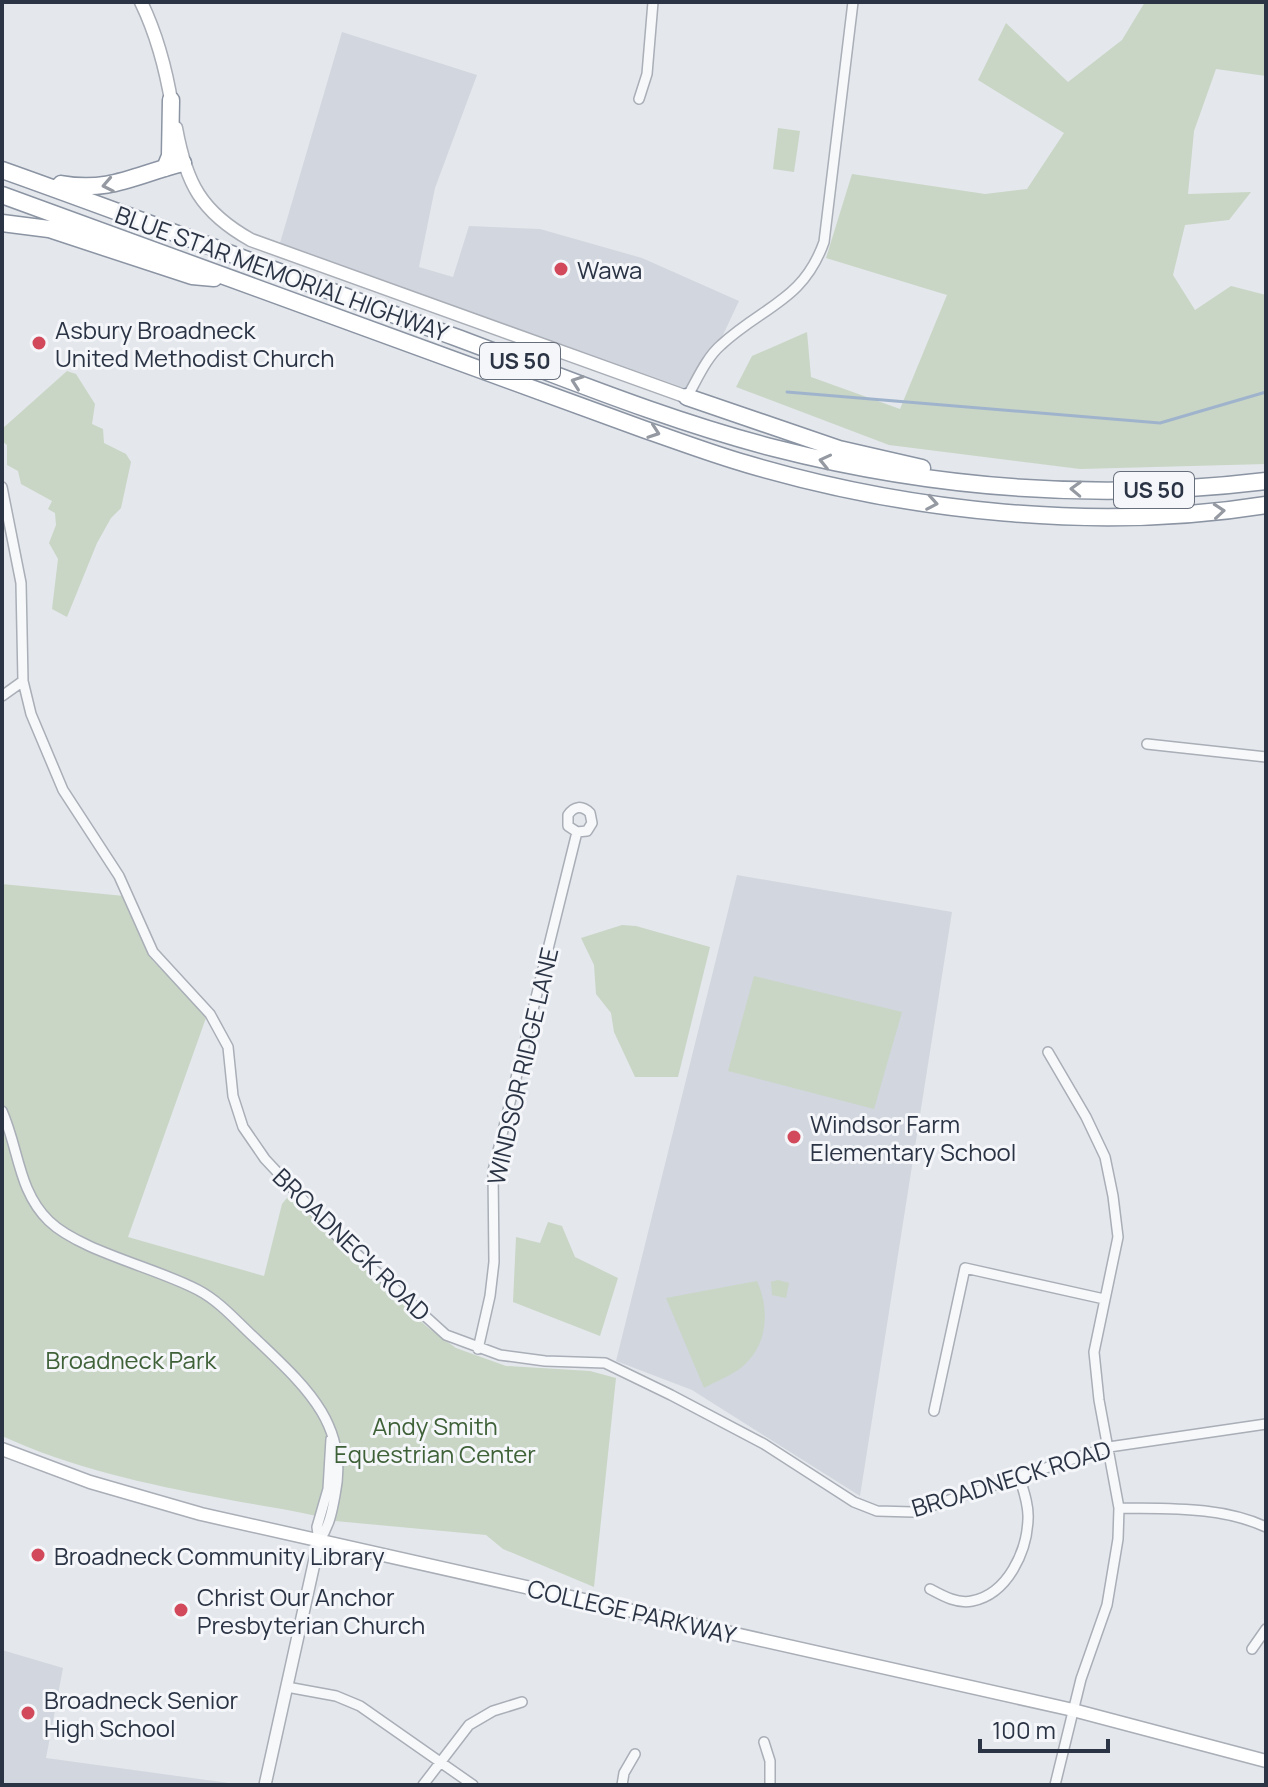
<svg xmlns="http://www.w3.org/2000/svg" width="1268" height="1787" font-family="Manrope,sans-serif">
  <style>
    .built { fill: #d2d6de }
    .green { fill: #c9d6c5 }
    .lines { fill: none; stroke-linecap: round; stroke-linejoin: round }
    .stream { stroke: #9fb4cc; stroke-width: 3 }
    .minor-casing { stroke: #a9aeb7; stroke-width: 12 }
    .tertiary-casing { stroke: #a9aeb7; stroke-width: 14 }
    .secondary-casing { stroke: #a9aeb7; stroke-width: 15 }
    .motorway-casing { stroke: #8b94a3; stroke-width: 19 }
    .minor { stroke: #f7f8fa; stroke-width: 9 }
    .tertiary { stroke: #f7f8fa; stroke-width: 11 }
    .secondary { stroke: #fff; stroke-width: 12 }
    .motorway { stroke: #fff; stroke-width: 16 }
    .oneway { stroke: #959aa2 }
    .poi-dot { fill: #d1495b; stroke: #f4f6f9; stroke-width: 3 }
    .labels { text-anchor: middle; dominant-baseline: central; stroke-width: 6; stroke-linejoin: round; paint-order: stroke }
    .shield { fill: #f4f6f9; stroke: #676e7b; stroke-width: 2 }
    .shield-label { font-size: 22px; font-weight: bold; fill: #2b3445 }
    .poi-label { font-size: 24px; fill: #2b3445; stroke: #f4f6f9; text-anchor: start }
    .street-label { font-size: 24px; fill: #2b3445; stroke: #f4f6f9 }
    .park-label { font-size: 24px; fill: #3f6138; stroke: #f4f6f9 }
  </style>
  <rect width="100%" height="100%" fill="#e4e7ec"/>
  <path class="built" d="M342,32L477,75L435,188L419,267L453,277L469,226L540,229L642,258L739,301L696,392L280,243Z
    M737,875L952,912L860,1496L692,1390L616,1361Z
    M2,1650L63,1668L46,1758L243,1785H2Z"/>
  <path class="green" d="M1145,2H1266V76L1216,69L1194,131L1188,194L1251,192L1229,220L1185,225L1173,275L1195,310L1231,286L1266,295V464L1080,469L889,445L736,387L752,356L807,332L811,377L900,409L947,295L826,258L852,174L985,194L1027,189L1064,133L978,80L1006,23L1068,82L1122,40Z
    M778,128L800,131L794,172L773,169Z
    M67,371L76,374L95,404L92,424L103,429L104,443L126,454L131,462L121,508L111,518L97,543L67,617L52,609L58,559L49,543L56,525L55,513L48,509L52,501L21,484L18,471L7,465V445L2,441V429Z
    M2,884L124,896L153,961L207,1015L128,1237L264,1276L282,1204L291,1193L426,1326L456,1348L506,1366L590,1371L616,1378L594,1587L503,1549L486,1535L335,1521C298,1510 259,1506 220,1498C146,1484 72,1468 2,1436Z
    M622,925L636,926L710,947L678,1077H635L614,1032L611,1013L596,994L594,965L581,938Z
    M754,976L902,1012L874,1109L728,1071Z
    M548,1222L562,1226L575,1257L618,1278L600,1336L513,1302L516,1237L540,1243Z
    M778,1280L789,1283L786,1298L772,1295L771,1282Z
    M757,1281C770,1310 768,1345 742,1367C731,1376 716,1381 704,1388L666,1298Z"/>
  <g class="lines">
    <path class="stream" d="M787,392L1160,423L1266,392"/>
    <defs>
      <path id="minor" d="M639,99L647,74L653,2
        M687,397C697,380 706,358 721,345C763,306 803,301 824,242L853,2
        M2,487L21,583L23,681L31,714L63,790L119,876L153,952L210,1014L228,1047L233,1096L243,1127L265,1159L338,1237L446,1335L500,1355L545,1361L605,1363L671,1395L764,1444L854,1502L877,1511L913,1512L1109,1447L1266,1424
        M2,696L23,681
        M1147,744L1266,757
        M1048,1052L1086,1117L1105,1157L1113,1196L1118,1237L1094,1352L1099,1400L1119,1508L1118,1539L1107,1605L1081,1679L1055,1785
        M2,1111C19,1149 18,1191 49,1221C80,1251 157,1268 198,1290C221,1302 239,1324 258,1341C304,1385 350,1425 335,1495C332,1512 329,1527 319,1541
        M478,1349L490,1296L494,1262L493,1171L577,832L587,831L592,823L590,813C582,805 574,806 568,815V826L577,832
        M934,1411L965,1268L1104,1299
        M1119,1508C1169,1509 1220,1506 1266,1527
        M319,1541L317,1527L328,1489L331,1439
        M930,1589C943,1596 957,1604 972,1601C1008,1594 1027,1551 1028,1519C1029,1505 1023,1489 1019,1476
        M1252,1649L1266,1629
        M287,1687L336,1696L360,1706L473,1785
        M764,1742L770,1761V1785
        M423,1785L469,1725L493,1711L522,1702
        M622,1785L624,1773L635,1754"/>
      <path id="tertiary" d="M265,1785L319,1541"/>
      <path id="secondary" d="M141,2C157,35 166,69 172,106
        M176,128C186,183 201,212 251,240L687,397
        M2,1449L90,1482L201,1514L1073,1710L1266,1761"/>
      <path id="motorway" d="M165,168L170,156L171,100
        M2,170C154,224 304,282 455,337C560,376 665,420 774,448C934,489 1101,501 1266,481
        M61,184C110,193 137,174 183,163
        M2,195L643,429C678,441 712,454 747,464C910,512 1098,532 1266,505
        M2,223L49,229L192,276L214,278
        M687,397L839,449L922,468"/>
    </defs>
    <use href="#minor" class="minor-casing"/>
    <use href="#tertiary" class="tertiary-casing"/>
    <use href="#secondary" class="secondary-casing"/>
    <use href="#motorway" class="motorway-casing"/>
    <use href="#minor" class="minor"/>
    <use href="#tertiary" class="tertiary"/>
    <use href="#secondary" class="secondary"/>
    <use href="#motorway" class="motorway"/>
  </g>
  <defs><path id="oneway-chevron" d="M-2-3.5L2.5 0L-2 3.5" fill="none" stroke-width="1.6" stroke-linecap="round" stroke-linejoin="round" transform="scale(2)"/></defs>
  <g class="oneway">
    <use href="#oneway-chevron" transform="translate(108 185) rotate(169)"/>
    <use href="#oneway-chevron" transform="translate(577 382) rotate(-160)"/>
    <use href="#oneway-chevron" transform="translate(654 432) rotate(19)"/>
    <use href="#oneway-chevron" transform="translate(825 461) rotate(-167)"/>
    <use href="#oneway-chevron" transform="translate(1076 489) rotate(-178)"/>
    <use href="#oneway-chevron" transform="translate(932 503) rotate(10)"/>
    <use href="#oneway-chevron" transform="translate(1219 511) rotate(-5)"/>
  </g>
  <g class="poi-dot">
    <circle cx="561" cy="269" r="8"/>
    <circle cx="39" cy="343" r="8"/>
    <circle cx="794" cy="1137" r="8"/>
    <circle cx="38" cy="1555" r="8"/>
    <circle cx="181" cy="1610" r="8"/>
    <circle cx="28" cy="1713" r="8"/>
  </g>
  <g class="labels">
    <g class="shield">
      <rect x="480" y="343" width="80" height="36" rx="6"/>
      <rect x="1114" y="472" width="80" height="36" rx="6"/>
    </g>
    <g class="shield-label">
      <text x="520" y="361">US 50</text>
      <text x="1154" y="490">US 50</text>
    </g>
    <g class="poi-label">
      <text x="577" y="269">Wawa</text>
      <text x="55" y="329">Asbury Broadneck<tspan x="55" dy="28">United Methodist Church</tspan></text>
      <text x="810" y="1123">Windsor Farm<tspan x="810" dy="28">Elementary School</tspan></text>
      <text x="54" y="1555">Broadneck Community Library</text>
      <text x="197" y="1596">Christ Our Anchor<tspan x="197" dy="28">Presbyterian Church</tspan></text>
      <text x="44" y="1699">Broadneck Senior<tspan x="44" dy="28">High School</tspan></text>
    </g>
    <g class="street-label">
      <text transform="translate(282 273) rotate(20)">BLUE STAR MEMORIAL HIGHWAY</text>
      <text transform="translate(522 1066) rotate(-77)">WINDSOR RIDGE LANE</text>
      <text transform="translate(352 1244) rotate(44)">BROADNECK ROAD</text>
      <text transform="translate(1011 1478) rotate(-17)">BROADNECK ROAD</text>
      <text transform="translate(632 1611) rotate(13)">COLLEGE PARKWAY</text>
    </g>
    <g class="park-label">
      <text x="131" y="1359">Broadneck Park</text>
      <text x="435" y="1425">Andy Smith<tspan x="435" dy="28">Equestrian Center</tspan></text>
    </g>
  </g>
  <rect width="1268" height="1787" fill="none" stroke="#2b3445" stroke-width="8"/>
  <path d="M980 1739v12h128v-12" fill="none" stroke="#2b3445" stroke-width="4"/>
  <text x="992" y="1739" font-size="24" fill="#2b3445" stroke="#f4f6f9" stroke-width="6" paint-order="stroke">100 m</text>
</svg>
